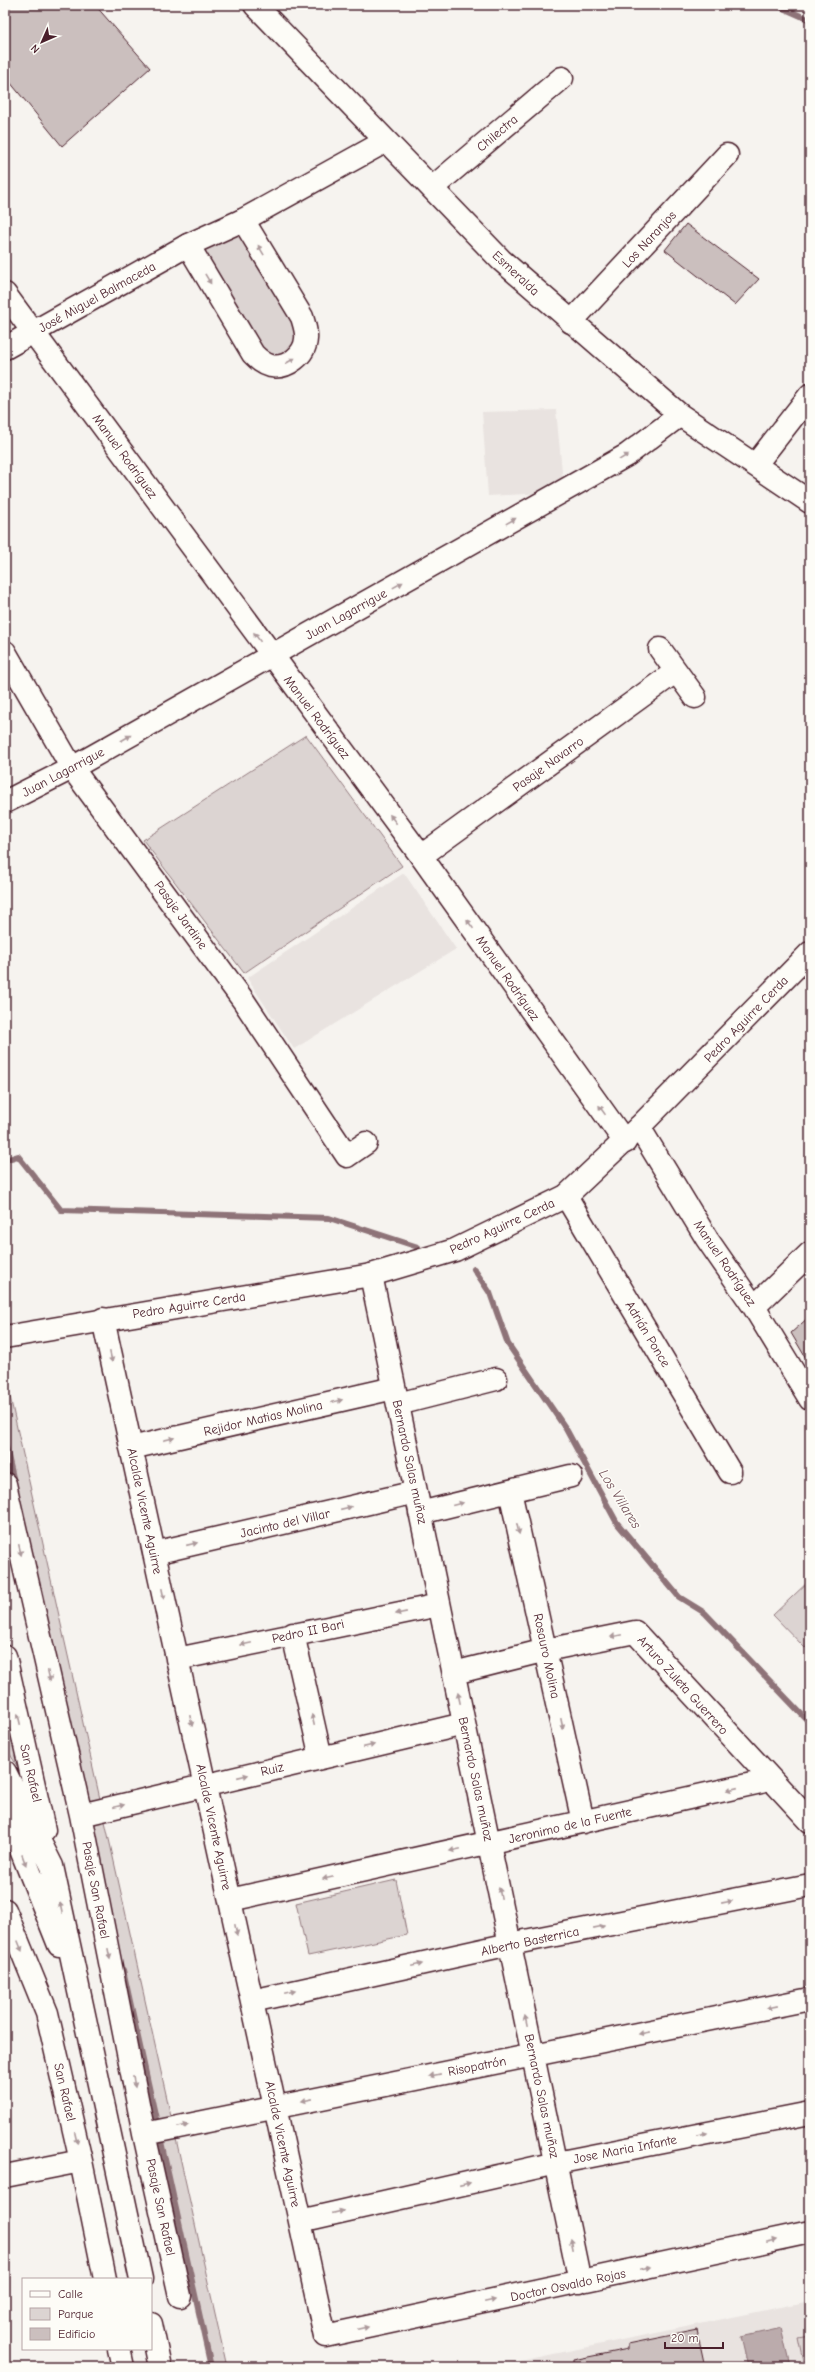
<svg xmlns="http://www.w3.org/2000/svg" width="815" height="2372" font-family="'Comic Neue',sans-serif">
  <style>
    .built { fill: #e9e3e0 }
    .green { fill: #dcd4d2; stroke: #937a7e }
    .water { fill: #bbabac; stroke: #8e7378 }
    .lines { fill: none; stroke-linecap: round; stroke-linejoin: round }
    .stream { stroke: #8e7378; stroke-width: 6 }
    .building { fill: #cbbfbe; stroke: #4a1f2b }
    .street-casing { stroke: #4a1f2b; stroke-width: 25 }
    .secondary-casing { stroke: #4a1f2b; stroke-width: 25 }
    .street { stroke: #fdfcf7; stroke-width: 22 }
    .secondary { stroke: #fdfcf7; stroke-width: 22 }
    .oneway { fill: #ac999b }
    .labels { text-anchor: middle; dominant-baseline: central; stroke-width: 3; stroke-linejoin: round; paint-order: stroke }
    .street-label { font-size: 13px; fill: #4a1f2b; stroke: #fdfcf7 }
    .water-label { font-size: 14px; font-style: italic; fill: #725058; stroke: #fdfcf7 }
  </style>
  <rect width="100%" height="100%" fill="#f6f3ef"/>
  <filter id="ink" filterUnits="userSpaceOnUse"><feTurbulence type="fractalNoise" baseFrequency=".025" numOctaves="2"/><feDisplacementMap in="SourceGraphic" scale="8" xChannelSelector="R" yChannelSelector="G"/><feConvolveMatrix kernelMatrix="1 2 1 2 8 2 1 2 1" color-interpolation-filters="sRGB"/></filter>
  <g filter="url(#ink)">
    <path class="built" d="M556,410L564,492L488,496L482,412Z
      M404,873L456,949L294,1049L247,978Z
      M810,2301V2367H491Z"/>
    <path class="green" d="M241,225L297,319L298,351L267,359L194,247Z
      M306,735L402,866L244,973L143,840Z
      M5,1374L227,2367H211L5,1443Z
      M810,1580V1643L805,1648L773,1615Z
      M5,1693L25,1779L5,1746Z
      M396,1880L407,1935L308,1956L296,1903Z
      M810,2336V2367H805L799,2338Z"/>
    <path class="water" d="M781,2328L790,2367H748L741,2337Z"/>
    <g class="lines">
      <path class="stream" d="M776,5L810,20
        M5,1160L18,1156L61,1210L329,1218L418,1247
        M474,1269L490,1293L508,1344L566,1429L617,1523L679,1597L705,1613L810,1723
        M5,1443L14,1482
        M123,1970L211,2367"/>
    </g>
    <path class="building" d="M5,5H95L150,68L62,146L5,76Z
      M686,224L759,279L735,305L665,250Z
      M810,1316V1365L791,1333Z
      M697,2330L705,2367H573V2360L628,2349V2344Z"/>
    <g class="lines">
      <defs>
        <path id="street" d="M432,188L562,78
          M188,245L253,354C258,359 263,364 271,366C287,369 305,355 306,339C307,332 304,324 302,317L243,220
          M5,294L421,856L625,1142
          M571,322L727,155
          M756,464L810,395
          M660,649L695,697
          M5,652L72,768L243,1000L347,1156L366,1143
          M421,856L675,672
          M639,1127L707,1239L754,1307L810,1399
          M566,1196L730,1472
          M371,1275L580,2282
          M754,1307L810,1253
          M103,1319L325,2336L810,2232
          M398,1404L496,1379
          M131,1448L394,1388
          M5,1484L81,1815L144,2134L180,2296
          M510,1491L583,1822
          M420,1513L571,1476
          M154,1553L416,1492
          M293,1634L321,1758
          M177,1659L439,1605
          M454,1673L546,1650L635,1632L810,1821
          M81,1815L464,1724
          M230,1900L770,1780
          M5,1910L47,2013L81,2161L105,2279
          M252,2001L510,1944L810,1885
          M144,2134L810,1999
          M5,2176L81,2161
          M300,2221L556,2163L810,2113
          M119,2349L123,2367"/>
        <path id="secondary" d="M255,5L501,260L680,415L810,502
          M5,348L188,245L243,220L386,141
          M5,802L72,768L627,455L680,415
          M5,1337L371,1275L455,1250L566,1196L639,1127L810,953
          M5,1656L44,1830
          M5,1772L52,1866L141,2279
          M5,1810L59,1945
          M151,2324L160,2367"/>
      </defs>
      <use href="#street" class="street-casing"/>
      <use href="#secondary" class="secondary-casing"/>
      <use href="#street" class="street"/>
      <use href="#secondary" class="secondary"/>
    </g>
    <defs><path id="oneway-solid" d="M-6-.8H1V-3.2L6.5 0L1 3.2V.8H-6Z"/></defs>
    <g class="oneway">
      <use href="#oneway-solid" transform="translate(261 250) rotate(-121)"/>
      <use href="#oneway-solid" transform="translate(208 279) rotate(59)"/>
      <use href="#oneway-solid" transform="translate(290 361) rotate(-30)"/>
      <use href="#oneway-solid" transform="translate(624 457) rotate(-31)"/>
      <use href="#oneway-solid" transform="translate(511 521) rotate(-29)"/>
      <use href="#oneway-solid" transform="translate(398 585) rotate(-29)"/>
      <use href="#oneway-solid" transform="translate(257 637) rotate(-126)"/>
      <use href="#oneway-solid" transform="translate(126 738) rotate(-30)"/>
      <use href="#oneway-solid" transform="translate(393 819) rotate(-127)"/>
      <use href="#oneway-solid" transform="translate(470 924) rotate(-125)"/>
      <use href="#oneway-solid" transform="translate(602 1110) rotate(-125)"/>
      <use href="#oneway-solid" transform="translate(111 1357) rotate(78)"/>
      <use href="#oneway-solid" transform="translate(337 1401) rotate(-13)"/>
      <use href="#oneway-solid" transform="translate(169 1439) rotate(-13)"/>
      <use href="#oneway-solid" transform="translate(458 1504) rotate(-14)"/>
      <use href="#oneway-solid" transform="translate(346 1508) rotate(-13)"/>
      <use href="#oneway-solid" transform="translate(518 1529) rotate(77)"/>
      <use href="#oneway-solid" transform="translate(192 1544) rotate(-13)"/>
      <use href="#oneway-solid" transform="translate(20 1550) rotate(77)"/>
      <use href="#oneway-solid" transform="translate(163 1594) rotate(78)"/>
      <use href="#oneway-solid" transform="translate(401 1613) rotate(169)"/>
      <use href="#oneway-solid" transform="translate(616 1636) rotate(168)"/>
      <use href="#oneway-solid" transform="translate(246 1644) rotate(168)"/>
      <use href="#oneway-solid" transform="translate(49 1676) rotate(77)"/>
      <use href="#oneway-solid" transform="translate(459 1698) rotate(-102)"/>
      <use href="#oneway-solid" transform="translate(19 1719) rotate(-103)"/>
      <use href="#oneway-solid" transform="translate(313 1720) rotate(-103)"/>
      <use href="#oneway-solid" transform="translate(191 1721) rotate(78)"/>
      <use href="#oneway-solid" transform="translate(562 1724) rotate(78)"/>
      <use href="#oneway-solid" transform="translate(369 1746) rotate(-13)"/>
      <use href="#oneway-solid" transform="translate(243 1776) rotate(-13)"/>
      <use href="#oneway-solid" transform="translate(732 1789) rotate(167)"/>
      <use href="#oneway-solid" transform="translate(119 1806) rotate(-13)"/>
      <use href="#oneway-solid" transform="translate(455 1850) rotate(168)"/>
      <use href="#oneway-solid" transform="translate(24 1860) rotate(69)"/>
      <use href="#oneway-solid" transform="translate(328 1878) rotate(168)"/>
      <use href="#oneway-solid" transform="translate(500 1893) rotate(-102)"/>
      <use href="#oneway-solid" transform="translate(727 1902) rotate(-11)"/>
      <use href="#oneway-solid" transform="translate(61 1908) rotate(-102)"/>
      <use href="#oneway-solid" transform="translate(599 1927) rotate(-11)"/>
      <use href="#oneway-solid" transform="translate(236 1930) rotate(78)"/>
      <use href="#oneway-solid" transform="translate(20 1946) rotate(68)"/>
      <use href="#oneway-solid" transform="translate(109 1954) rotate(79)"/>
      <use href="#oneway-solid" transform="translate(417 1965) rotate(-12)"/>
      <use href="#oneway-solid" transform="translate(290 1992) rotate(-12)"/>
      <use href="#oneway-solid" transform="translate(772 2007) rotate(169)"/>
      <use href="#oneway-solid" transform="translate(526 2021) rotate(-102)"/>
      <use href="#oneway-solid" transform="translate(644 2033) rotate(169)"/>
      <use href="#oneway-solid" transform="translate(435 2075) rotate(169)"/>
      <use href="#oneway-solid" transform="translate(134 2082) rotate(79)"/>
      <use href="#oneway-solid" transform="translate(307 2100) rotate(169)"/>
      <use href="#oneway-solid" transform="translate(183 2126) rotate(-12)"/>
      <use href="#oneway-solid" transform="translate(702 2134) rotate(-11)"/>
      <use href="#oneway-solid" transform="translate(76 2138) rotate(77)"/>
      <use href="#oneway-solid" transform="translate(465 2184) rotate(-13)"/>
      <use href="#oneway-solid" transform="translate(338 2212) rotate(-13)"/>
      <use href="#oneway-solid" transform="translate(772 2241) rotate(-12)"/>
      <use href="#oneway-solid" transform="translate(572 2244) rotate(-102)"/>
      <use href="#oneway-solid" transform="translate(645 2268) rotate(-12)"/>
      <use href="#oneway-solid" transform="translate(490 2301) rotate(-12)"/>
      <use href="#oneway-solid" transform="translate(363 2328) rotate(-12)"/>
    </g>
  </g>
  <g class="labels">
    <g class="street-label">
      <text transform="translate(497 133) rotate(-40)">Chilectra</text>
      <text transform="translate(649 239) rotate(-47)">Los Naranjos</text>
      <text transform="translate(516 273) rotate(43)">Esmeralda</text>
      <text transform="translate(97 297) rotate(-29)">José Miguel Balmaceda</text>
      <text transform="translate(125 456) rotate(54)">Manuel Rodríguez</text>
      <text transform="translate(346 614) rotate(-29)">Juan Lagarrigue</text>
      <text transform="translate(317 717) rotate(53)">Manuel Rodríguez</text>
      <text transform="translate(548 764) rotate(-36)">Pasaje Navarro</text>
      <text transform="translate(63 772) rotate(-28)">Juan Lagarrigue</text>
      <text transform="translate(181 915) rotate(54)">Pasaje Jardine</text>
      <text transform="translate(508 978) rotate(55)">Manuel Rodríguez</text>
      <text transform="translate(746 1019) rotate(-46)">Pedro Aguirre Cerda</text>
      <text transform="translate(502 1226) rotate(-25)">Pedro Aguirre Cerda</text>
      <text transform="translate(725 1263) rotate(56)">Manuel Rodríguez</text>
      <text transform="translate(189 1305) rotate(-9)">Pedro Aguirre Cerda</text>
      <text transform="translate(648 1334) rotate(59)">Adrián Ponce</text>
      <text transform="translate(263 1418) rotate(-13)">Rejidor Matias Molina</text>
      <text transform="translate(410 1462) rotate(78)">Bernardo Salas muñoz</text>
      <text transform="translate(145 1511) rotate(78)">Alcalde Vicente Aguirre</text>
      <text transform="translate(285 1523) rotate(-13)">Jacinto del Villar</text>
      <text transform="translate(308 1631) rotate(-12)">Pedro II Bari</text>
      <text transform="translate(547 1656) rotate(78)">Rosauro Molina</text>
      <text transform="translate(683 1685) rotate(48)">Arturo Zuleta Guerrero</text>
      <text transform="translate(272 1769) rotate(-13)">Ruiz</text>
      <text transform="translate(31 1773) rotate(77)">San Rafael</text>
      <text transform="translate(476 1779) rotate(78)">Bernardo Salas muñoz</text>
      <text transform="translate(570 1825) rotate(-13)">Jeronimo de la Fuente</text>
      <text transform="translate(214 1827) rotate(78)">Alcalde Vicente Aguirre</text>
      <text transform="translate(96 1890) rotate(79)">Pasaje San Rafael</text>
      <text transform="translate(530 1941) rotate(-12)">Alberto Basterrica</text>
      <text transform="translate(477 2066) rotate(-11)">Risopatrón</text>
      <text transform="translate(65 2092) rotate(77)">San Rafael</text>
      <text transform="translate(542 2096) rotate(78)">Bernardo Salas muñoz</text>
      <text transform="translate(283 2144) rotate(78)">Alcalde Vicente Aguirre</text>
      <text transform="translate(625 2149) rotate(-11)">Jose Maria Infante</text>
      <text transform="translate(161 2207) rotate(78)">Pasaje San Rafael</text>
      <text transform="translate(568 2285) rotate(-12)">Doctor Osvaldo Rojas</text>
    </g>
    <g class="water-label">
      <text transform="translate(620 1499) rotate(58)">Los Villares</text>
    </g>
  </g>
  <rect width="815" height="2372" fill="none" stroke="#fdfcf7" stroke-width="20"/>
  <rect x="10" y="10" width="795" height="2352" fill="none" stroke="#4a1f2b" stroke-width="1.5" filter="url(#ink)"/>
  <rect x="22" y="2278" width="130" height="72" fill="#fdfcf7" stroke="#b5a4a5"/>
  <rect x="30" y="2291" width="20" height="6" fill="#fdfcf7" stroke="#b5a4a5"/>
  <text x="58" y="2298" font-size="12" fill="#4a1f2b">Calle</text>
  <rect x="30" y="2308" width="20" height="12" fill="#dcd4d2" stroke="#b5a4a5"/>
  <text x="58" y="2318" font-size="12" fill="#4a1f2b">Parque</text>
  <rect x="30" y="2328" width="20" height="12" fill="#cbbfbe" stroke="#b5a4a5"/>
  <text x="58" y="2338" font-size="12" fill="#4a1f2b">Edificio</text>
  <g transform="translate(42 42) rotate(225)" stroke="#fdfcf7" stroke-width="3" paint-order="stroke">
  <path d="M0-3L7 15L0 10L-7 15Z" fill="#4a1f2b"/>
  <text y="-6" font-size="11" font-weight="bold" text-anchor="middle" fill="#4a1f2b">N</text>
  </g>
  <path d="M665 2342v6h58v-6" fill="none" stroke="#4a1f2b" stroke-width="2"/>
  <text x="671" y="2342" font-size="12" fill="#4a1f2b" stroke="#fdfcf7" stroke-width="3" paint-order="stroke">20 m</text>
</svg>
